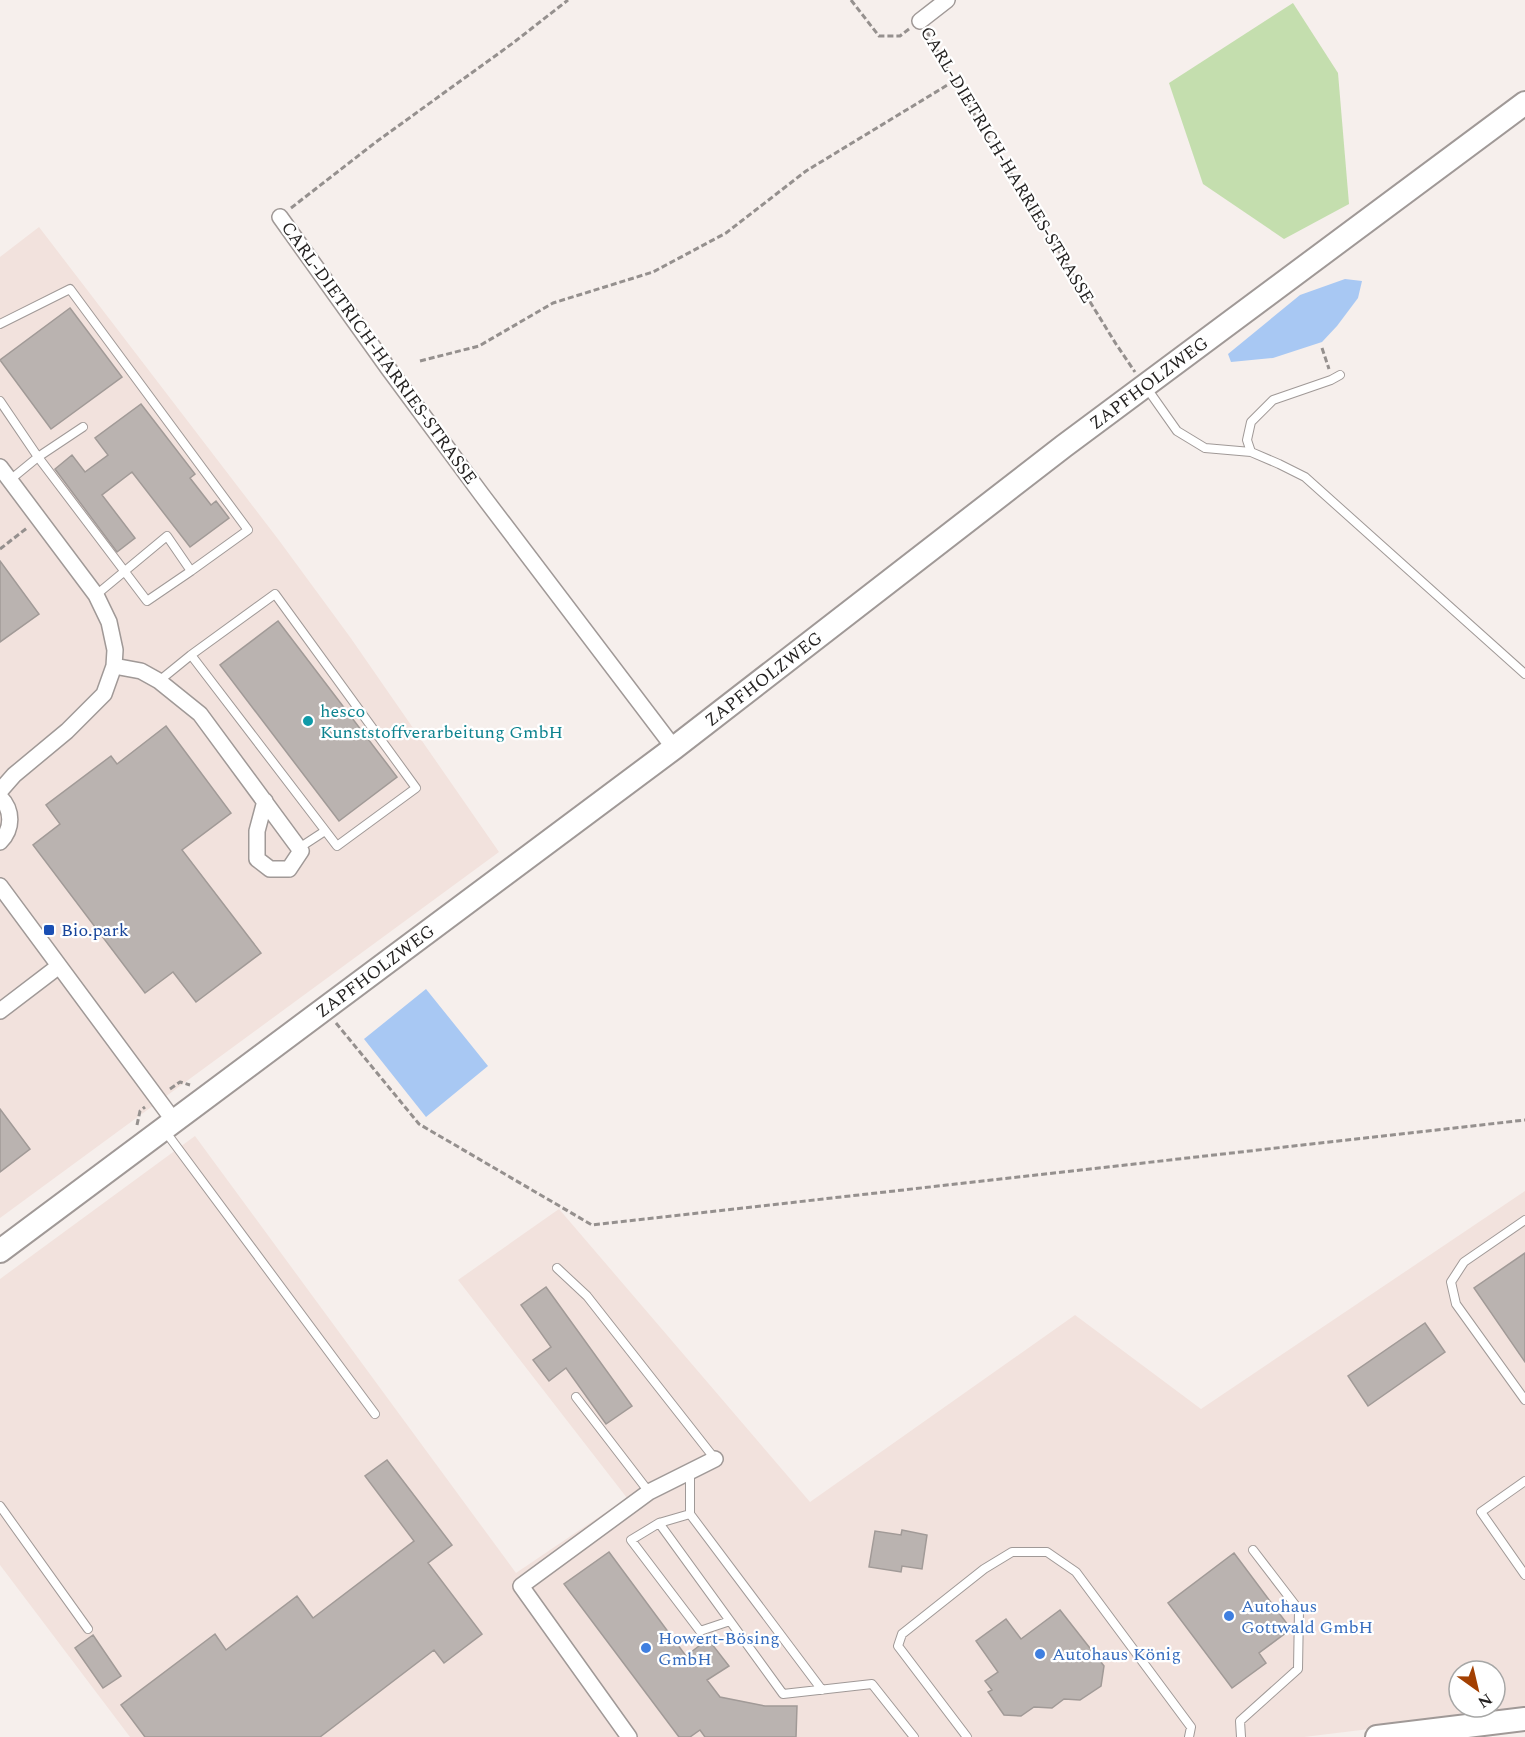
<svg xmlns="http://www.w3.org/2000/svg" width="1525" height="1737" font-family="Spectral,serif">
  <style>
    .built { fill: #f2e2dd; fill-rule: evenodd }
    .green { fill: #c4deae }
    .water { fill: #a8c8f3 }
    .building { fill: #bab3b0; stroke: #a19a97; stroke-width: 1.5 }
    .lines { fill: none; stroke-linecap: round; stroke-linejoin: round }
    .lane-casing { stroke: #a09997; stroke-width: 10 }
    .street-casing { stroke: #a09997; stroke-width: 18 }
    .secondary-casing { stroke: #a09997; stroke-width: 26 }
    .path { stroke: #95908e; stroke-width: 3; stroke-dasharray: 6 3; stroke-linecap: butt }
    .lane { stroke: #fff; stroke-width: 8 }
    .street { stroke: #fff; stroke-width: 15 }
    .secondary { stroke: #fff; stroke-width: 22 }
    .culture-dot { fill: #0f9aa8; stroke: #fff; stroke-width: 2 }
    .transit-dot { fill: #1a4fb4; stroke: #fff; stroke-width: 2 }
    .shop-dot { fill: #3f7fe0; stroke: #fff; stroke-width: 2 }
    .labels { text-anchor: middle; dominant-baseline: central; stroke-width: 4.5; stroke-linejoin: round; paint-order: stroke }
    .street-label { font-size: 18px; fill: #242221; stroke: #fff }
    .culture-label { font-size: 18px; fill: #0d838f; stroke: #fff; text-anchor: start }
    .transit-label { font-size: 18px; fill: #164399; stroke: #fff; text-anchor: start }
    .shop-label { font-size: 18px; fill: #366cbe; stroke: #fff; text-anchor: start }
  </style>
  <rect width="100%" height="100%" fill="#f6efec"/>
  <path class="built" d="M39,227L278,539L350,637L499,852L0,1218V257Z
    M195,1136L516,1573L627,1498L458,1280L559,1209L810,1502L1075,1315L1201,1409L1525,1191V1710L1304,1737H130L0,1565V1279ZM1459,1671H1495V1707H1459Z"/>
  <path class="green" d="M1293,3L1338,73L1349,204L1284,239L1203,184L1169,83Z"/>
  <path class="water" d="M1345,279L1362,281L1358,298L1337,326L1322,342L1273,358L1231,362L1228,354L1300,295Z
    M426,989L488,1066L426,1117L364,1039Z"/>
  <path class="building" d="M70,308L122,377L51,429L0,360Z
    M141,404L195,474L190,478L211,505L216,501L229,518L190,547L132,472L102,495L135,538L117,552L55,469L72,455L85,472L108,455L95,438Z
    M0,561L39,614L0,642Z
    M278,621L397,777L339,821L220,665Z
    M166,726L231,813L182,850L261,953L196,1002L173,972L145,993L33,845L60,824L46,805L111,756L117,764Z
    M0,1109L30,1149L0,1172Z
    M1525,1253V1362L1474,1288Z
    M546,1287L632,1406L606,1424L566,1368L549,1381L533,1360L551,1347L521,1305Z
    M1425,1323L1445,1352L1368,1406L1348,1376Z
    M387,1460L452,1545L428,1563L482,1634L444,1663L434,1650L320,1737H145L121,1705L215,1634L226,1650L297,1596L313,1618L414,1541L365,1476Z
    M902,1530L927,1535L922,1569L902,1566L901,1572L869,1567L875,1531L901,1535Z
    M609,1552L686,1656L708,1639L729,1666L707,1680L720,1697L765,1706H797L796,1737H705L700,1730L690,1737H679L564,1584Z
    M1234,1553L1291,1629L1259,1653L1266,1663L1232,1688L1168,1603Z
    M1060,1610L1104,1666L1101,1686L1080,1700L1064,1699L1052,1708L1034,1707L1021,1716L1004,1715L988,1692L992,1690L985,1681L998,1672L976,1641L1006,1619L1021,1639Z
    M93,1635L121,1676L103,1688L75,1648Z"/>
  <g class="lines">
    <defs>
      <path id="lane" d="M0,324L70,289L248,530L191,571L167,536L96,595
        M1146,387L1177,431L1205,448L1251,452L1279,464L1305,477L1525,674
        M0,401L38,457L147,601L191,571
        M1251,452L1247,440L1251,422L1273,400L1331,380L1340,375
        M10,480L38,457L83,427
        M159,681L191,655L275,594L416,788L337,846L191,655
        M299,848L325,831
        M165,1131L375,1414
        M1525,1220L1464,1262L1451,1282L1456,1304L1525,1400
        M557,1268L587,1296L715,1459
        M576,1397L649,1492
        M690,1471V1514L822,1690
        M1525,1481L1481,1512L1525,1575
        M0,1506L88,1629
        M659,1523L690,1514
        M730,1621L700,1631L631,1540L659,1523L783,1694L872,1684L914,1737
        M967,1737L898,1646L902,1634L984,1569L1012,1552H1047L1076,1572L1191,1727L1189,1737
        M1241,1737L1240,1721L1298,1669L1299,1610L1253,1550"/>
      <path id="street" d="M920,21L947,0
        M280,217L388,368L482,495L674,748
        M0,467L96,595L109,622L115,650L114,666L104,694L67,731L14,775L0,791
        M114,666L141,671L159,681L200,714L301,851L289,869H270L257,859V831L265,801
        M0,797C13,810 13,829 0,842
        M0,886L174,1121
        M0,1011L59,966
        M629,1737L521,1586L649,1492L715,1459"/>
      <g id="secondary">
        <path id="s1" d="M0,1251L674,748L1064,446L1525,103"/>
        <path d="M1377,1737L1525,1719"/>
      </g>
    </defs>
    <use href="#lane" class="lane-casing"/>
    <use href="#street" class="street-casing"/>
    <use href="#secondary" class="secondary-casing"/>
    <path class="path" d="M851,0L879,36H900L909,29
      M927,32L954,81L1116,344L1135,372
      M291,208L376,142L513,43L568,0
      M1322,348L1329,369
      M420,361L479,346L553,303L653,272L726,233L806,171L954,81
      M0,549L27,528
      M336,1023L419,1124L592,1225L1525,1120
      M170,1089L180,1082L190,1085
      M137,1125L140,1111L145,1107"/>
    <use href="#lane" class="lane"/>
    <use href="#street" class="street"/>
    <use href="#secondary" class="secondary"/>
  </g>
  <circle class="culture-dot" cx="308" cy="721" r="6"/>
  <rect class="transit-dot" x="43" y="924" width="12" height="12" rx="3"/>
  <g class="shop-dot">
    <circle cx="1229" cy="1616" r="6"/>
    <circle cx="646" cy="1648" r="6"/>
    <circle cx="1040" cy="1654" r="6"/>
  </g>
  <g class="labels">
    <g class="street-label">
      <text transform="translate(1007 165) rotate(59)">CARL-DIETRICH-HARRIES-STRASSE</text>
      <text transform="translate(379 353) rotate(54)">CARL-DIETRICH-HARRIES-STRASSE</text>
      <text stroke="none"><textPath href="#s1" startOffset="1440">ZAPFHOLZWEG</textPath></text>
      <text stroke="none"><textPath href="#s1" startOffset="954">ZAPFHOLZWEG</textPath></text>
      <text stroke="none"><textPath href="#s1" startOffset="468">ZAPFHOLZWEG</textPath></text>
    </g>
    <g class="culture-label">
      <text x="320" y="711">hesco<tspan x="320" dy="21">Kunststoffverarbeitung GmbH</tspan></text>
    </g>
    <g class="transit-label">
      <text x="61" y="930">Bio.park</text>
    </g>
    <g class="shop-label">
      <text x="1241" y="1606">Autohaus<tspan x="1241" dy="21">Gottwald GmbH</tspan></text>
      <text x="658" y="1638">Howert-Bösing<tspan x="658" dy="21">GmbH</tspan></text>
      <text x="1052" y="1654">Autohaus König</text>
    </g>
  </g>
  <g transform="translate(1477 1689) rotate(146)"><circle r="28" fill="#ffffff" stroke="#a7a7a6" stroke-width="1.5"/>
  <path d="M0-4.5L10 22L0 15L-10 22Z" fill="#a34002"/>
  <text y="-9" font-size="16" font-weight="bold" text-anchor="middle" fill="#242221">N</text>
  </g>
</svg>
